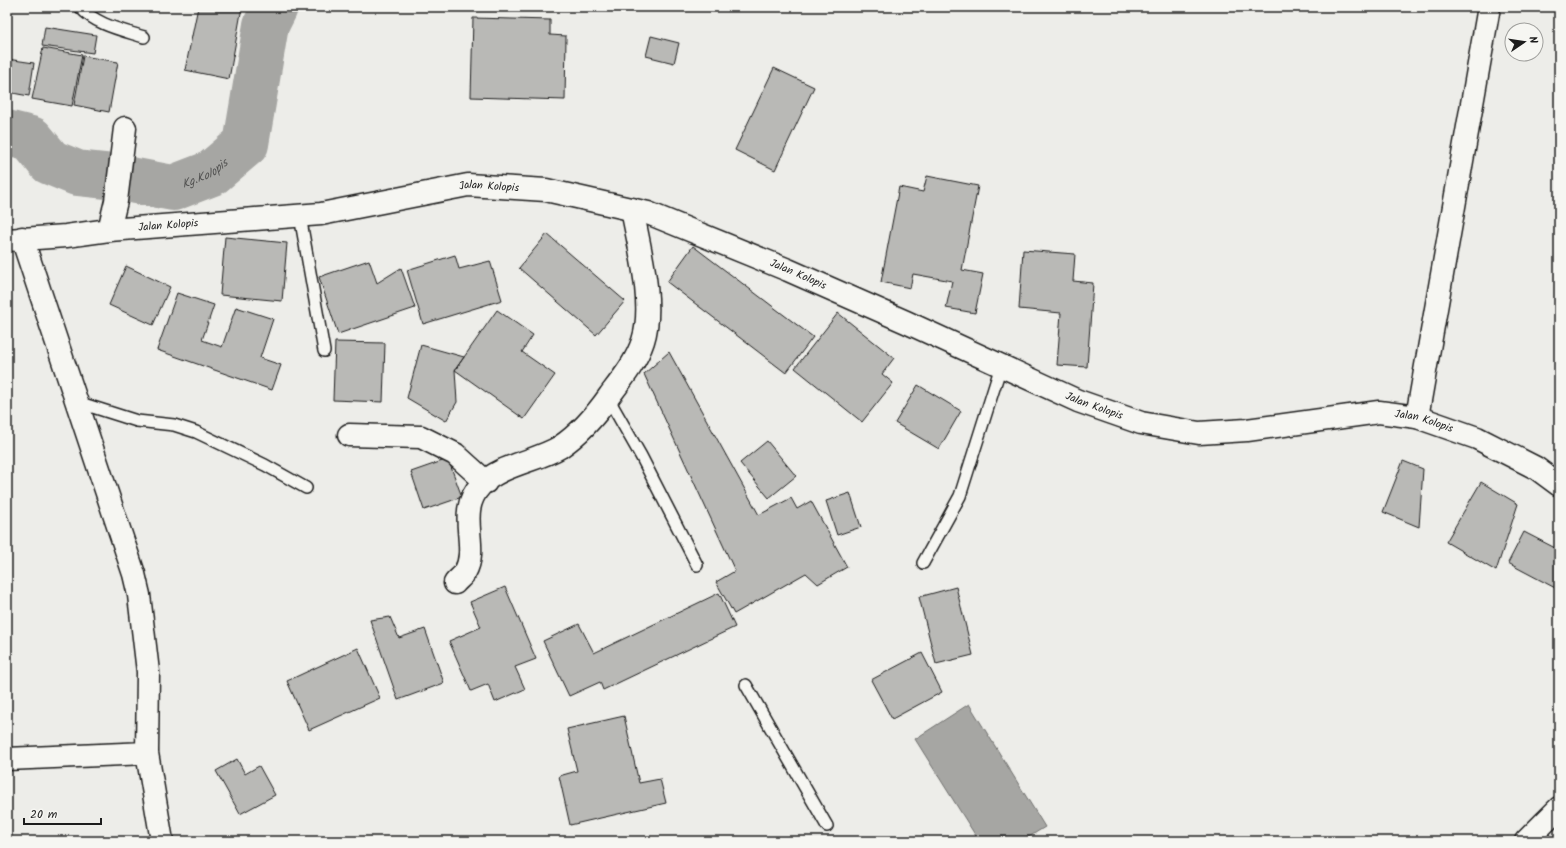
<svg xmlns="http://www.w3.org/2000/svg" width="1566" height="848" font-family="Kalam,sans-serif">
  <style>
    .water { fill: #a6a6a3; stroke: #6f6f6d }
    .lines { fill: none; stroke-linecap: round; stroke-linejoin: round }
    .river { stroke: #a6a6a3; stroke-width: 46 }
    .building { fill: #b9b9b6; stroke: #1c1c1c }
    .lane-casing { stroke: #1c1c1c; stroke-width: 14 }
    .street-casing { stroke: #1c1c1c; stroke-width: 25 }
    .secondary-casing { stroke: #1c1c1c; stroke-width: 25 }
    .lane { stroke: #f6f6f2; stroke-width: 11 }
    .street { stroke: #f6f6f2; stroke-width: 22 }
    .secondary { stroke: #f6f6f2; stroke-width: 22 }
    .labels { text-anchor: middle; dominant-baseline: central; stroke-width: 3; stroke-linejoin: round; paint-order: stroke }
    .street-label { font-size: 11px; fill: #1c1c1c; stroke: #f6f6f2 }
    .water-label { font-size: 12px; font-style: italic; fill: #535352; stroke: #f6f6f2 }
  </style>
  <rect width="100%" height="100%" fill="#edede9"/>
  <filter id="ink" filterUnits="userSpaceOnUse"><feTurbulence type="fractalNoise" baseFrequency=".025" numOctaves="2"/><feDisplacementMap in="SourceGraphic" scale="8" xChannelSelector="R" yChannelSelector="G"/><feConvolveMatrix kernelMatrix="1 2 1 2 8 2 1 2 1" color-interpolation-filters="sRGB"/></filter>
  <g filter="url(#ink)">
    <path class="water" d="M969,704L1045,827L1022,841H979L915,739Z"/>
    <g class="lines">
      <path class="river" id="s1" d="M7,133L31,139L50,162L77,173L115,177L173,188L212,173L246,144L266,25L275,7"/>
    </g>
    <path class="building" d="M198,7H242L229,79L185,70Z
      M473,18L550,20V35L566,36L565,100L471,97Z
      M45,27L96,35L93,53L42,46Z
      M651,36L679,43L674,63L646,56Z
      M43,48L82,55L72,106L32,99Z
      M83,56L118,62L109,112L74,105Z
      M7,59L34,63L29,96L7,92Z
      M774,68L814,87L775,170L735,150Z
      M927,176L978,186L962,270L983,274L975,313L946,308L952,281L913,274L910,288L881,282L899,187L923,192Z
      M547,234L625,301L596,335L519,268Z
      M225,237L287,243L282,301L220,295Z
      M693,246L813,337L786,373L667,282Z
      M1023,250L1075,254L1073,281L1093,283L1087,367L1057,365L1061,313L1019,309Z
      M455,255L459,269L490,261L502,300L423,324L407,270Z
      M369,260L377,283L401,268L415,308L338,334L319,277Z
      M126,266L170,287L153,325L109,305Z
      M177,293L214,305L202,340L222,347L236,307L273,319L260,358L281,365L272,390L157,350Z
      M497,310L533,335L522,352L555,375L524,419L455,370Z
      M838,313L894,358L882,374L893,383L862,422L795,368Z
      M335,342L385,343L383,402L333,400Z
      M421,345L464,357L455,370L457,402L446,421L407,398Z
      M669,352L759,515L791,498L797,509L811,501L847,567L818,584L806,573L734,614L716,582L735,571L644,374Z
      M918,385L961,411L939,449L895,423Z
      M767,441L796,476L769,498L740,463Z
      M448,459L462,497L424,510L411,472Z
      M1403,461L1423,469L1419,527L1383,512Z
      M1481,482L1518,504L1496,571L1446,542Z
      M850,493L861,527L837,535L826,501Z
      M1524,532L1559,550V590L1508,563Z
      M505,587L536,659L515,667L525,689L495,702L488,684L471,691L449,641L481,627L470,602Z
      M956,587L973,655L936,664L919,597Z
      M719,593L735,627L603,690L600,682L569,696L543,641L579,624L594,653Z
      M390,617L399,638L425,629L444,683L398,700L370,620Z
      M358,648L380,698L309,730L287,681Z
      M922,653L942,692L892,719L871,680Z
      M624,716L639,783L660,779L666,803L570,825L559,776L577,771L567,729Z
      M237,759L245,774L259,766L275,795L240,814L216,771Z"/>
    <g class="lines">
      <defs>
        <path id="lane" d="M80,7C96,25 122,30 144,37
          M300,216L324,351
          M608,398L641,456L697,565
          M77,402L137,421L174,425L196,432L265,465L306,488
          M923,563L960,496L1001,366
          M746,685L827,826"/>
        <path id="street" d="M109,230L116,201L125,128
          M22,238L134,574L139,595L148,672L147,753L162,841
          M1417,417L1489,7
          M349,435L421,437L455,454L486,482
          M455,583C458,579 463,576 465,572C480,546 455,512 481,485C500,465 537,461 560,447C581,433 596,415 610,395C623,378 636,362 643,341C655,304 639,247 632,209
          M7,759L147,753
          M1526,841L1559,808"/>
        <g id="secondary">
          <path id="s2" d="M7,240L66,236L109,230L321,214L468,185L546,190L648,213L788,270L906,322L1078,401L1141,423L1199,433L1247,430L1379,412L1417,417L1477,438L1536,468L1559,485"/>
        </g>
      </defs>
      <use href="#lane" class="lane-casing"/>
      <use href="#street" class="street-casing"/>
      <use href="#secondary" class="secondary-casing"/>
      <use href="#lane" class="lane"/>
      <use href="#street" class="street"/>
      <use href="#secondary" class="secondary"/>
    </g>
  </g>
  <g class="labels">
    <g class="street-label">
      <text stroke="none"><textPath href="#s2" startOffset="486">Jalan Kolopis</textPath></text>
      <text stroke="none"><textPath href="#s2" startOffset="162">Jalan Kolopis</textPath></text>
      <text stroke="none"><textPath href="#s2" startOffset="810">Jalan Kolopis</textPath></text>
      <text stroke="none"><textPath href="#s2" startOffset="1134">Jalan Kolopis</textPath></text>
      <text stroke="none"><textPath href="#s2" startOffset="1470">Jalan Kolopis</textPath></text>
    </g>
    <g class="water-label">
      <text stroke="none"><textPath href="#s1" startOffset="216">Kg.Kolopis</textPath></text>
    </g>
  </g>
  <rect width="1566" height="848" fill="none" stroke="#f6f6f2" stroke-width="24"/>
  <rect x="12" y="12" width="1542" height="824" fill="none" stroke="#1c1c1c" stroke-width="1.5" filter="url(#ink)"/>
  <g transform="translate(1524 42) rotate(77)"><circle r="19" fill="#f6f6f2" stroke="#9f9f9c"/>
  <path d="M0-3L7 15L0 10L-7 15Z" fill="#1c1c1c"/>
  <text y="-6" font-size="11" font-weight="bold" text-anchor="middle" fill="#1c1c1c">N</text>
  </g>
  <path d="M24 818v6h77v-6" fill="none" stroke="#1c1c1c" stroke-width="2"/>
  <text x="30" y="818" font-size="12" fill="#1c1c1c" stroke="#f6f6f2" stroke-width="3" paint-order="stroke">20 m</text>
</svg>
